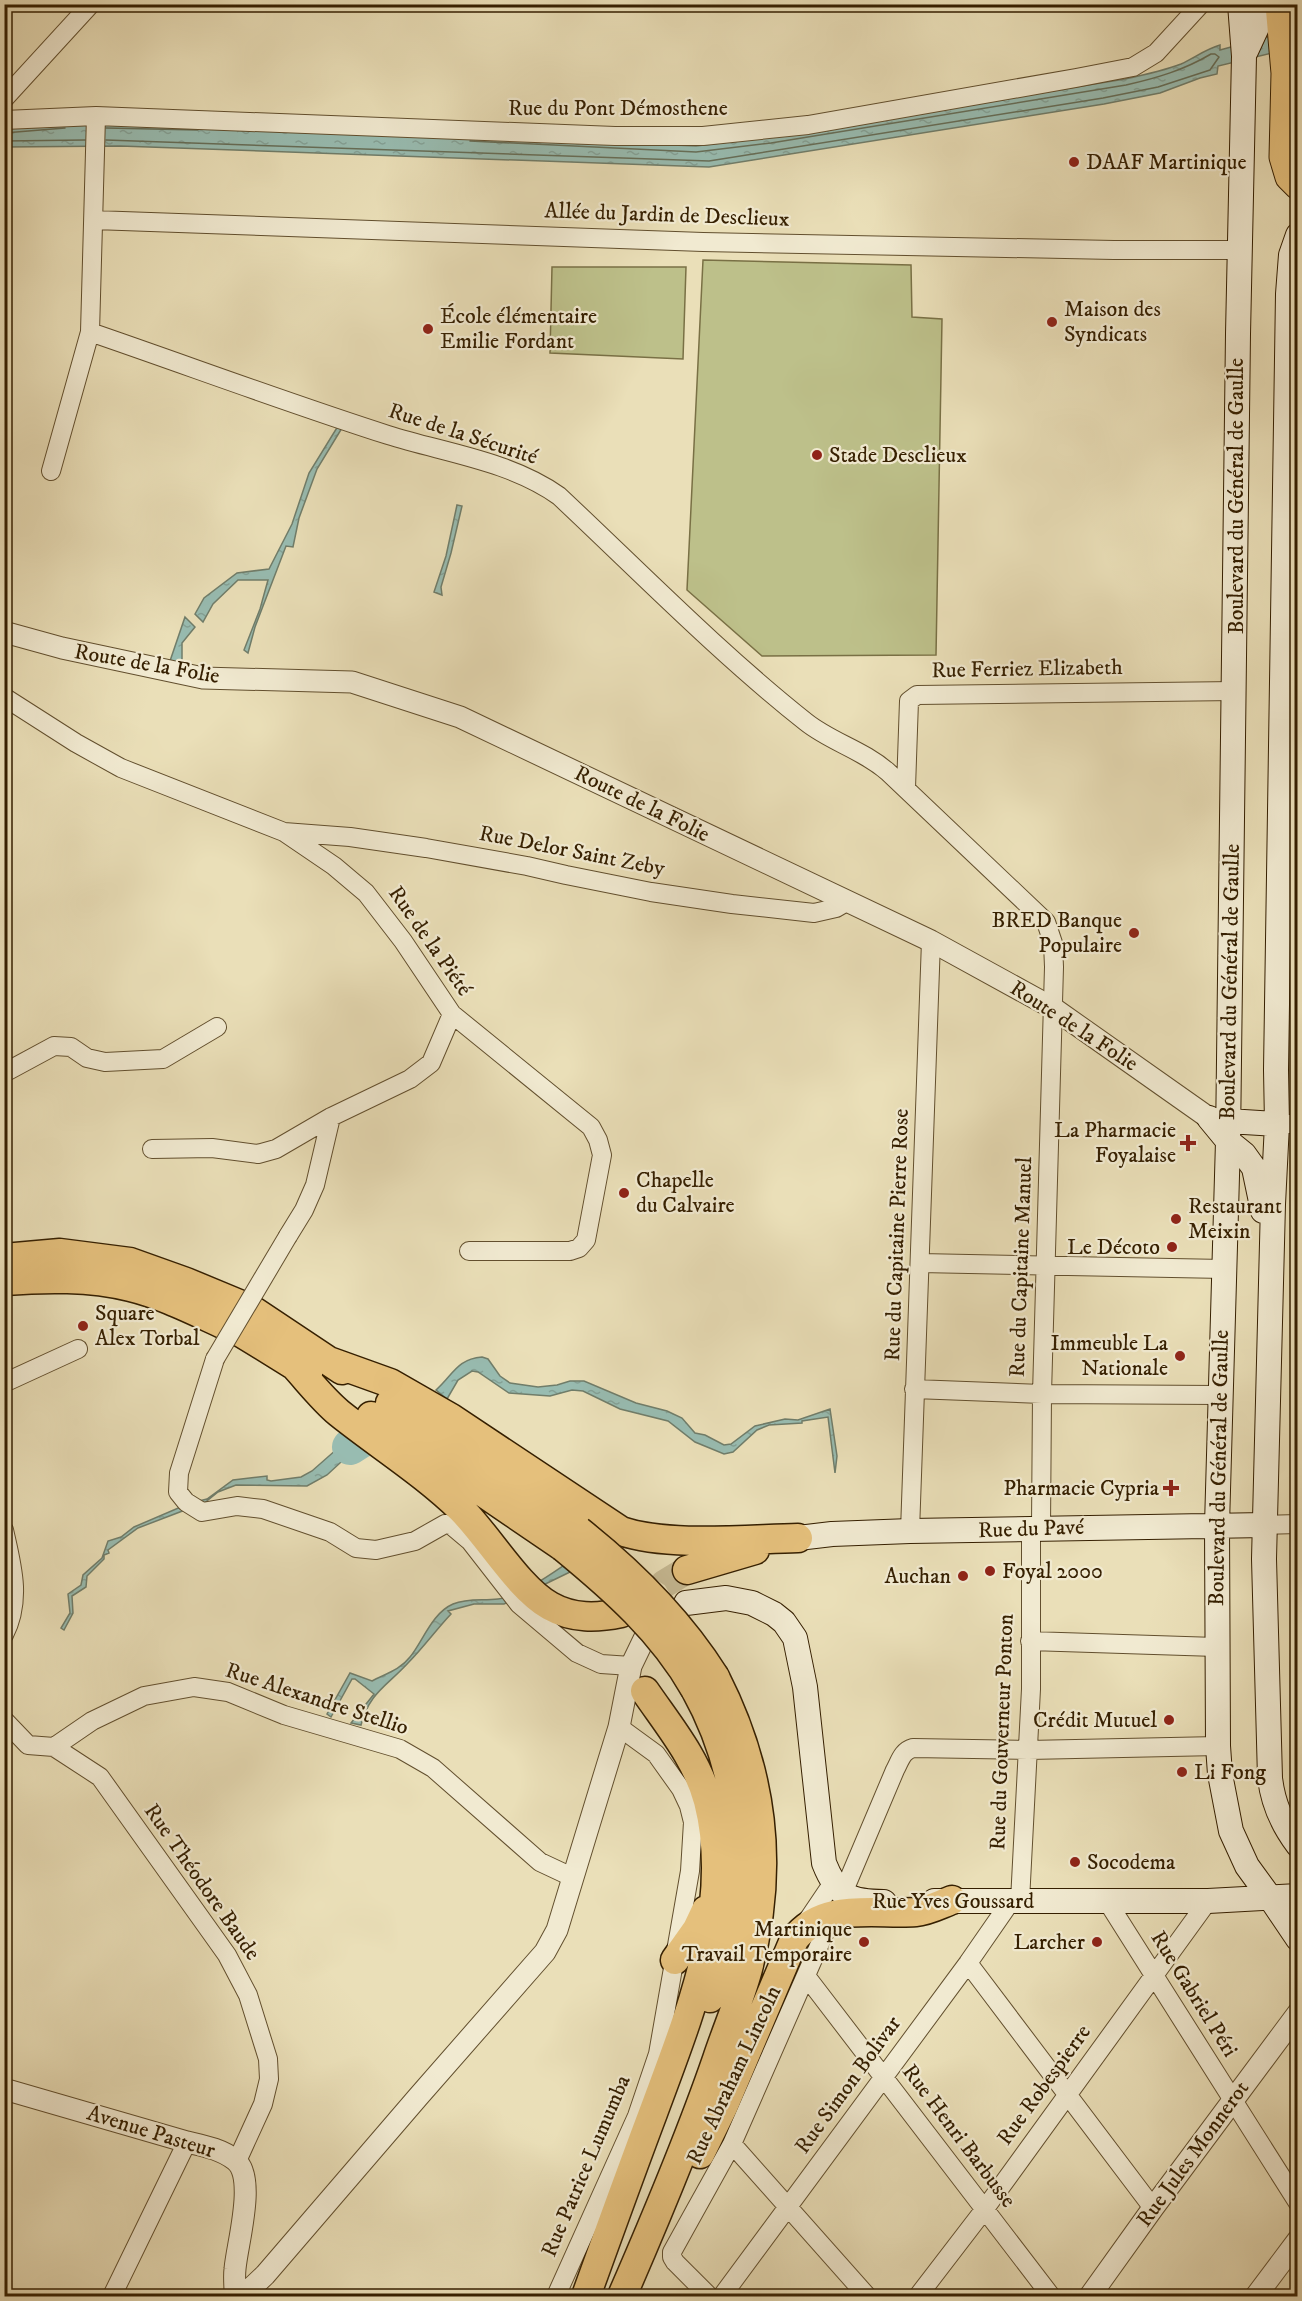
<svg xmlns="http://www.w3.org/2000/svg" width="1302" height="2301" font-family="'IM FELL DW Pica',serif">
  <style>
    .green { fill: #bdc08a; stroke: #797045; stroke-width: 1.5 }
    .water { fill: url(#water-ripples); stroke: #707d6a; stroke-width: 1.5 }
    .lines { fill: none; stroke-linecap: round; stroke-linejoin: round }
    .shore { stroke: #666e58; stroke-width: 1.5 }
    .river { stroke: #98bcb1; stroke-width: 36 }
    .trunk-tunnel { stroke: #c6b993; stroke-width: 28; stroke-dasharray: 28 14; stroke-linecap: butt }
    .minor-casing { stroke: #624f2e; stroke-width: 20 }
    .tertiary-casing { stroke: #624f2e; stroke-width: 23 }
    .secondary-casing { stroke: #351f00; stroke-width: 26 }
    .primary-casing { stroke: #351f00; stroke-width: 29 }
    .trunk-casing { stroke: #351f00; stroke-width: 31 }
    .minor { stroke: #f1ead1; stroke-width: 18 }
    .tertiary { stroke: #f1ead1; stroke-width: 21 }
    .secondary { stroke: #f1ead1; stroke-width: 24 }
    .primary { stroke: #e5c07c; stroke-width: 27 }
    .trunk { stroke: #e5c07c; stroke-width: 28 }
    .minor-bridge-casing { stroke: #624f2e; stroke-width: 20; stroke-linecap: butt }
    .trunk-bridge-casing { stroke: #351f00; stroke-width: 31; stroke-linecap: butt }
    .minor-bridge { stroke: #f1ead1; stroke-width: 18 }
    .trunk-bridge { stroke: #e5c07c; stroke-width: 28 }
    .poi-dot { fill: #8f2418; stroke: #f1ead1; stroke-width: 2 }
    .labels { text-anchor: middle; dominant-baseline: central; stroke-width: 4.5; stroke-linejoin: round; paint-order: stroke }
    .street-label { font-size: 22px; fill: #351f00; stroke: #f1ead1 }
    .poi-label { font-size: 22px; fill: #351f00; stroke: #f1ead1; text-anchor: start }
  </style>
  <defs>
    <pattern id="water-ripples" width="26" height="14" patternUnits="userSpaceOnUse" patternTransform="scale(1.5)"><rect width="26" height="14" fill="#98bcb1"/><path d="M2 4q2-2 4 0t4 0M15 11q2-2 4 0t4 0" fill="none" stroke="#84a196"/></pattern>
  </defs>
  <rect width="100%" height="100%" fill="#eadfb8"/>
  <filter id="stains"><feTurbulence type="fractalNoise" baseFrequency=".00333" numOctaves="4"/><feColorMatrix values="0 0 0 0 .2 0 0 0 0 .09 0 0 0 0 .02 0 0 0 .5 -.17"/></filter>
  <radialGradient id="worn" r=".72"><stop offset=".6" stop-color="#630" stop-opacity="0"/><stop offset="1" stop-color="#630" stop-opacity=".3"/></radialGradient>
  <path class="green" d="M703,260L911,265L912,317L942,319L936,655L762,656L687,590Z
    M552,267H686L683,359L550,353Z"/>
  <path class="water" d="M1297,29V47L1218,66L1217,74L1200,78L1160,93L1104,104L709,167L120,146L5,147L4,127L79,120L696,146L770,137L1125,79C1144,75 1163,71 1181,64C1194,58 1206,49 1220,45V50Z
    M338,426L342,428L317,469L299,518L293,547L286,546L255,627L248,653L244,650L260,609L268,580H238L213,604L203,622L195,614L204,598L237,573L269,569L292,524L309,473Z
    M457,505L462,506L451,553L441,587L442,595L434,592L446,556Z
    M185,617L195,627L182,643V664L170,661Z
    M482,1357L488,1359L500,1376L510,1383L538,1387L557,1385L570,1381H584L636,1403L667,1411L682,1418L695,1433L705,1435L724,1445L731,1444L755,1426L785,1419L798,1420L830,1409L837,1456L835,1473L828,1417L802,1421V1423L769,1425L757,1430L733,1452L724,1454L695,1442L668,1421L620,1409L583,1391L572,1390L550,1396L509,1393L478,1372L472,1371L458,1380L447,1399L436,1390C453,1375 457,1359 482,1357Z
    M346,1441L353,1451L327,1475L307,1486L236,1485L218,1492L202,1505L195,1502L207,1499L233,1480L267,1476V1480L271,1481L301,1477L312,1471Z
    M183,1506L185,1510L138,1528L108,1550L109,1553L104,1555V1559L87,1576L86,1587L72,1596L73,1613L64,1630L61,1628L70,1613L68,1594L81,1585L83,1575L102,1558L108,1541L121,1537L134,1527Z
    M563,1566L570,1572L504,1604H474L448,1611L451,1614C436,1630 423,1648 408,1663C387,1686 369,1693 361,1725L351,1723L374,1694L355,1679H352L331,1717L327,1714L350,1673L372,1681C385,1674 400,1670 410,1657C423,1641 432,1613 453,1604C468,1598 483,1601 498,1599C518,1597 547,1577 563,1566Z"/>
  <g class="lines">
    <path class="shore" d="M106,128L198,130
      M4,133L65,128
      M106,140L709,161L1103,98L1158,87L1210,70L1219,57L1215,54H1211C1184,70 1157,78 1126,85L771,143L696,152L470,141
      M4,141L85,140"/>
    <path class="river" d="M350,1447L361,1440"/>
    <path class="trunk-tunnel" d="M641,1620L664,1584L687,1570"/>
    <defs>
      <path id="minor" d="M4,99L91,4
        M4,120L96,116L615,136H703L808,125L1076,78L1133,67L1156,53L1201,4
        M94,220L703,242L1114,250H1240
        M90,332C189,366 288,403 388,435C445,453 510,461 559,496C640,572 719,653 806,722C831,742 863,750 888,772L1046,922L1053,943L1054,967L1042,1394L1041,1528
        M51,471L90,332L96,116
        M4,697L76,743L121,768L284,832L334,866L366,893L403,941L452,1014L591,1127L598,1140L602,1155L586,1240L579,1248L570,1251H469
        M906,788L909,701L917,695L1235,691
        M284,832L350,837L426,848L527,866L566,875L651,892L732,904L814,913L836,908L848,901
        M4,1073L54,1046L71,1047L87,1058L105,1062L163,1059L217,1027
        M1277,1124H1298
        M152,1149L212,1148L258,1154L276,1149L331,1117L410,1079L431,1063L452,1014
        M288,1236L304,1210L315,1185L331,1117
        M920,1263L1224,1269
        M215,1359L179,1473L178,1492L186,1502L202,1512L237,1506L263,1509L330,1532L356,1548L376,1550L415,1541L445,1524L451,1525L470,1541L519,1604L577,1653L601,1664L631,1666
        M4,1383L78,1349
        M914,1389L1042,1394L1219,1395
        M1265,1525L1298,1524
        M4,1530C12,1565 22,1600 4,1635
        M910,1531L931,941
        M1030,1641L1216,1647
        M4,1720L28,1745L54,1747L100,1777L227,1955L248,1995L268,2059L269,2079L263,2104L237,2161
        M54,1747L92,1721L144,1696L194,1687L228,1692L284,1715L400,1749L433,1768L540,1862L572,1877
        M843,1893L895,1770C900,1761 902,1751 913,1748L1028,1750L1218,1746
        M1020,1901L1031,1689V1528
        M1107,1901L1298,2203
        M805,1924L832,1884
        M968,1963L1153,2208
        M806,1976L1051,2296
        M732,2144L867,2296
        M112,2296L187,2142
        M556,2296L637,2116L658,2054L690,1871L693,1822L689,1806L681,1789L656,1754L619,1727
        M709,2296L675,2262L672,2257V2252L732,2144L825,1932L838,1915
        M722,2296L968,1963L1011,1901
        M918,2296L984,2210L1208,1901"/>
      <path id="tertiary" d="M4,632L62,648L203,678L352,682L460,717L931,941L1053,1008L1209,1118L1224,1120
        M4,2089L187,2142C204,2146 221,2149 235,2160C257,2177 237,2244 235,2269C234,2277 235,2285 235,2292H247L265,2275L418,2097L545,1952L557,1930L589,1825L619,1727L631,1666L644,1639
        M1090,2296L1153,2208L1298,2013
        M1256,2296L1298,2240"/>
      <path id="secondary" d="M1240,4L1244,56L1238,334L1228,1141L1217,1525L1218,1746L1220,1774L1231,1831L1247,1866L1271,1899L1298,1939
        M1246,51L1259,23L1274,4
        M1298,235L1291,255L1288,294L1276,1070L1277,1124L1273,1204L1264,1559L1270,1778C1273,1804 1282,1824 1298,1845
        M1209,1118L1228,1141L1244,1154L1254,1168L1263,1211
        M1228,1121L1277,1124
        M798,1538L832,1534L910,1531L1265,1525
        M686,1603L726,1598L752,1603L774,1614L784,1622L795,1638L805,1687L824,1863C837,1896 849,1902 884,1902
        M934,1901H1208L1298,1896"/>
      <path id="primary" d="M1279,4L1285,73L1283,157L1289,177L1298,186"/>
      <path id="trunk" d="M4,1258L60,1253L130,1262L186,1282L239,1304
        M4,1281C46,1278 89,1277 130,1287C163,1295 194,1311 225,1325
        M252,1310L342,1370
        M240,1332L308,1374
        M326,1360L390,1383L451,1418L621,1531C668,1547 747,1539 798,1538
        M292,1363C307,1379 322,1399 339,1413C379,1445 424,1473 461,1509C489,1537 518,1588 550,1606C573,1619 597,1618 621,1613
        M390,1403L579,1531
        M371,1416L563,1547
        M687,1570L755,1550
        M695,1689C738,1766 754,1869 726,1955C721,1970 715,1984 710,1998
        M675,1960L697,1929L706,1910
        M700,2154L724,2105L794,1940C823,1901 875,1915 916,1912C928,1911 941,1904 952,1900
        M586,2296C608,2235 630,2174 653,2113C689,2015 735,1907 708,1801C697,1759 669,1726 645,1691
        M622,2296C656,2218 689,2140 717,2059C727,2029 740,1999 748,1969C775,1866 763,1771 715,1677"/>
    </defs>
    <use href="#minor" class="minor-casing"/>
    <use href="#tertiary" class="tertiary-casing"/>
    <use href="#secondary" class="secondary-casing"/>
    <use href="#primary" class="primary-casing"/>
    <use href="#trunk" class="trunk-casing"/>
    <use href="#minor" class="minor"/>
    <use href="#tertiary" class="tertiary"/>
    <use href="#secondary" class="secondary"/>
    <use href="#primary" class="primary"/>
    <use href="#trunk" class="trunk"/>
    <defs>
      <path id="minor-bridge" d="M215,1359L288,1236"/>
      <path id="trunk-bridge" d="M579,1531C632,1573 679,1620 715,1677
        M563,1547C614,1589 662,1631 695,1689"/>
    </defs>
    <use href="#minor-bridge" class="minor-bridge-casing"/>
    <use href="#trunk-bridge" class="trunk-bridge-casing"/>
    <use href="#minor-bridge" class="minor-bridge"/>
    <use href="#trunk-bridge" class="trunk-bridge"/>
  </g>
  <g class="poi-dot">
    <circle cx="1074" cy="162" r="6"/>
    <circle cx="1052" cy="322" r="6"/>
    <circle cx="428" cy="329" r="6"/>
    <circle cx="817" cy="455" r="6"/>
    <circle cx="1134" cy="933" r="6"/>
    <path d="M1185 1134h6v6h6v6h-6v6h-6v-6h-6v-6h6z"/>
    <circle cx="624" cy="1193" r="6"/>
    <circle cx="1176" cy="1219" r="6"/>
    <circle cx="1172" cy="1247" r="6"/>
    <circle cx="83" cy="1326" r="6"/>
    <circle cx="1180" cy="1356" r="6"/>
    <path d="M1168 1479h6v6h6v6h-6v6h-6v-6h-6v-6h6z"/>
    <circle cx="990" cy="1571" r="6"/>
    <circle cx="963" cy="1576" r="6"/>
    <circle cx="1169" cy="1720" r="6"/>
    <circle cx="1182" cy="1772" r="6"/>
    <circle cx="1075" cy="1862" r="6"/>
    <circle cx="864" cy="1942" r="6"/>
    <circle cx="1097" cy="1942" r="6"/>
  </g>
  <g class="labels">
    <g class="street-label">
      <text x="618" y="108">Rue du Pont Démosthene</text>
      <text transform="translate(667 215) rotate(2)">Allée du Jardin de Desclieux</text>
      <text transform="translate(463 434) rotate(18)">Rue de la Sécurité</text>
      <text transform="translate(1236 496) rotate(-90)">Boulevard du Général de Gaulle</text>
      <text transform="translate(147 664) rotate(10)">Route de la Folie</text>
      <text transform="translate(1027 669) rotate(-1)">Rue Ferriez Elizabeth</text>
      <text transform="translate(642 804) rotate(26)">Route de la Folie</text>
      <text transform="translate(572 851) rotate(11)">Rue Delor Saint Zeby</text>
      <text transform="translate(430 941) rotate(55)">Rue de la Piété</text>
      <text transform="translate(1230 982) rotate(-89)">Boulevard du Général de Gaulle</text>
      <text transform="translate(1074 1026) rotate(33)">Route de la Folie</text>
      <text transform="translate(897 1235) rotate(-88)">Rue du Capitaine Pierre Rose</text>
      <text transform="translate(1021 1267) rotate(-88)">Rue du Capitaine Manuel</text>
      <text transform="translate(1219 1468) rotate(-89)">Boulevard du Général de Gaulle</text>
      <text transform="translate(1031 1529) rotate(-2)">Rue du Pavé</text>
      <text transform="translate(317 1699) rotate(18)">Rue Alexandre Stellio</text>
      <text transform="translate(1002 1732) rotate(-88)">Rue du Gouverneur Ponton</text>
      <text transform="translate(202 1882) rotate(55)">Rue Théodore Baude</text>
      <text x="953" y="1901">Rue Yves Goussard</text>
      <text transform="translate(1194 1994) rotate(58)">Rue Gabriel Péri</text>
      <text transform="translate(734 2075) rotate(-65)">Rue Abraham Lincoln</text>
      <text transform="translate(848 2085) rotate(-54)">Rue Simon Bolivar</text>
      <text transform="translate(1044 2085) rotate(-54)">Rue Robespierre</text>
      <text transform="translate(151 2132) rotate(17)">Avenue Pasteur</text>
      <text transform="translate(959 2136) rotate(53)">Rue Henri Barbusse</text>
      <text transform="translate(1193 2154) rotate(-54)">Rue Jules Monnerot</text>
      <text transform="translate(586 2166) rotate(-67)">Rue Patrice Lumumba</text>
    </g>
    <g class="poi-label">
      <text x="1086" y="162">DAAF Martinique</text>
      <text x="1064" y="309">Maison des<tspan x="1064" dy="25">Syndicats</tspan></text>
      <text x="440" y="316">École élémentaire<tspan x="440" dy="25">Emilie Fordant</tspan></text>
      <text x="829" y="455">Stade Desclieux</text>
      <text x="1122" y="920" text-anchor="end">BRED Banque<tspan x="1122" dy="25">Populaire</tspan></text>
      <text x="1176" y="1130" text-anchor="end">La Pharmacie<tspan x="1176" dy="25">Foyalaise</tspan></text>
      <text x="636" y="1180">Chapelle<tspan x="636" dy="25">du Calvaire</tspan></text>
      <text x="1188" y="1206">Restaurant<tspan x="1188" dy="25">Meixin</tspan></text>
      <text x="1160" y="1247" text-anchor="end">Le Décoto</text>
      <text x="95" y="1313">Square<tspan x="95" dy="25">Alex Torbal</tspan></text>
      <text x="1168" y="1343" text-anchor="end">Immeuble La<tspan x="1168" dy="25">Nationale</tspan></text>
      <text x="1159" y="1488" text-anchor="end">Pharmacie Cypria</text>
      <text x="1002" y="1571">Foyal 2000</text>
      <text x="951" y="1576" text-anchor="end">Auchan</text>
      <text x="1157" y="1720" text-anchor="end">Crédit Mutuel</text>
      <text x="1194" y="1772">Li Fong</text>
      <text x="1087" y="1862">Socodema</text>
      <text x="852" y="1929" text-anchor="end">Martinique<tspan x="852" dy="25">Travail Temporaire</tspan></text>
      <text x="1085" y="1942" text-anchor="end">Larcher</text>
    </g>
  </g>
  <rect width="1302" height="2301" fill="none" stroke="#eadfb8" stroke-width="24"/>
  <rect x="6" y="6" width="1290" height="2289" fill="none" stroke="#351f00" stroke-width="3"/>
  <rect x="12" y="12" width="1278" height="2277" fill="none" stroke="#351f00" stroke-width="1.5"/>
  <rect width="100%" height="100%" filter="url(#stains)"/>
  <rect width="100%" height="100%" fill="url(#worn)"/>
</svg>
